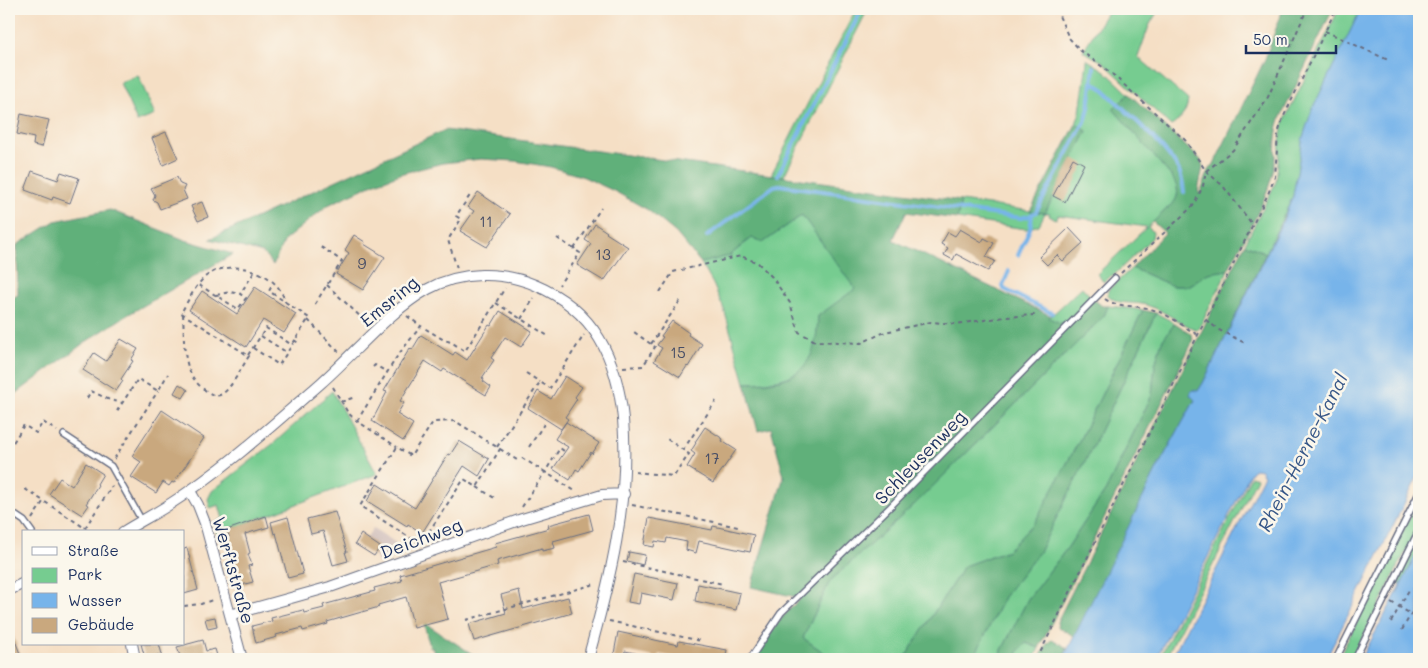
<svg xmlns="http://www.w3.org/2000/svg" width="1428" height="668" font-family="Mali,sans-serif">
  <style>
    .industrial { fill: #d1c0bc }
    .green { fill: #76cc90; stroke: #487e77 }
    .forest { fill: #60b07a; stroke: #3e706c }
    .water { fill: #77b4ea; stroke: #4972a4 }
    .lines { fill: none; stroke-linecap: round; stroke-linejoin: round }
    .stream { stroke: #77b4ea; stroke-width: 4 }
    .building { fill: #c9a87e }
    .service-casing { stroke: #676d82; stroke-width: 8 }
    .minor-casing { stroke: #676d82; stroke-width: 12 }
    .path { stroke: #676d82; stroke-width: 2; stroke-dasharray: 4 4; stroke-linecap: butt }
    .service { stroke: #fff; stroke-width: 5 }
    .minor { stroke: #fff; stroke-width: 10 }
    .labels { text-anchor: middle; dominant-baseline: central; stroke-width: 5; stroke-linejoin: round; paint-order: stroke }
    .number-label { font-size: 15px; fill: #464d66 }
    .street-label { font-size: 18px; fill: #1b2f5e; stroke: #fbf7ec }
    .water-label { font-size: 19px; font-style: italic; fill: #375788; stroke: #fbf7ec }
  </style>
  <rect width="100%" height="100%" fill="#fbf7ec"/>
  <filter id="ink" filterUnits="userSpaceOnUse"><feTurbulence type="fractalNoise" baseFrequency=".02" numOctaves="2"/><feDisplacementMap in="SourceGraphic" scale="10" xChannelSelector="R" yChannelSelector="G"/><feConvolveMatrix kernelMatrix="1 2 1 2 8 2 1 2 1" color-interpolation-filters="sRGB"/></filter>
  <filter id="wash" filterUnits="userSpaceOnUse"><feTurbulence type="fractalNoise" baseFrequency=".0096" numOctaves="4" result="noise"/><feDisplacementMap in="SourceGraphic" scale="20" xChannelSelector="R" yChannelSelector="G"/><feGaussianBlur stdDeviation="1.12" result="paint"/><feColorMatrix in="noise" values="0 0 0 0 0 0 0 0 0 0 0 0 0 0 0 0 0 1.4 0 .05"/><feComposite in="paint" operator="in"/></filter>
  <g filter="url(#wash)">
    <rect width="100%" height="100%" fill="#f5dfc5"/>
    <path class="industrial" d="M373,528L410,552L378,563L376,557L360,547Z"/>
    <path class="green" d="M856,9H868L784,176L771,175Z
      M1109,9H1159L1149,26L1138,57L1188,100C1187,111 1181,120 1171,126L1103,62L1083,51Z
      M1339,9H1361L1312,110L1303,137L1293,196L1266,253L1245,244L1276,182L1281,134L1285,119Z
      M1086,59L1105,71L1129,94L1114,109L1172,177C1177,184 1180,193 1175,201L1148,227L1153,232L1152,238L1113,276L1112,275L1104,282L1097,274L1147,227L1058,215L1056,219L1049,216L1050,213H1045L1039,225L1026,229L957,219L961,201L1045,213L1087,131L1076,124L1080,112L1087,62Z
      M138,75L155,115L137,122L120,83Z
      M802,215L856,289L818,316C817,330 817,345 810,358C800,380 766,383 745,383L724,309L713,284L701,263L729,256L752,238L764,242Z
      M1132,268L1173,286H1189L1208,273L1228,270L1199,329H1195C1177,322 1161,308 1142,304C1130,302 1117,305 1108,295V290Z
      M1082,287L1091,297L1065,323H1060L1049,318Z
      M1108,306L1143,310L1079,441L1035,523L1008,550L964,566L904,659H833L803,638L830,581L916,503L1104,316Z
      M1156,313L1175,323L1162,341L1155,365L1152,395L1106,490L1068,547L1028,599L1002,650L1001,659H973L1004,597L1039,552L1091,450Z
      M332,391L377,474L217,534L213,522L223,519L219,505L210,508L208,499L212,491L274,443Z
      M1251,476L1257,478L1165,659H1159Z
      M1419,499V525L1352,659H1338Z
      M1419,534V548L1401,585L1395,582Z
      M1026,643L1039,648L1034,659H1015L1019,650Z"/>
    <path class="forest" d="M1283,9H1333L1280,119C1273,138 1278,158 1272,176C1263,209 1243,240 1228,270L1208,273L1189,286H1173L1132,268L1165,233L1153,222L1175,201C1180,193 1177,185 1172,177L1113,109L1129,94L1201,160L1203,167L1198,191L1200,194L1209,170L1214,164L1265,59Z
      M1076,124L1087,131L1045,213L1030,211Z
      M445,130L961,201L957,219L906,212L893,240L1051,316L1049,318L1060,323H1065L1091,297L1102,306H1108L1104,316L916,503L830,581L803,638L833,659H753L781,618L801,598L751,587L784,476L771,428L758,431L745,383C796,384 817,369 818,316L855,289L802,215L764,242L751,238L729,256L701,263L676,233L648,210L616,192L584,177L551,167L515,161L481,159L443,163L403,173L373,184L328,205L285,240L273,265L263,253L210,239Z
      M110,210L185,240L233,254L124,317L84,343L9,399V300L18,295L17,245L55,221Z
      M1245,244L1266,253L1203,383L1198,391H1194L1195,400L1160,463L1077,633L1074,636L1058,627L1057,622Z
      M1143,310L1156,313L1091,450L1039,552L1004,597L973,659H904L964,566L1008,550L1035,522L1079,441Z
      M1175,323L1190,333L1193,338L1191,345L1039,648L1026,643L1019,650L1015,659H1001L1002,650L1028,599L1068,547L1106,490L1152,395L1155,365L1162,341Z
      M426,624L480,659H436L432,647H430L424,625Z
      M1052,639L1067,648L1063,659H1039L1047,644Z"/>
    <path class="water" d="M1361,9H1419V474L1326,659H1171L1262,479L1264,476L1261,470L1255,469L1251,472L1156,659H1063L1160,463L1195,400L1190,395L1192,390L1198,391L1203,383L1283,220L1293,196L1303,137L1312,110Z
      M1419,548V659H1362L1363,655L1399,589Z"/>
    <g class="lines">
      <path class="stream" d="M1092,82L1102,88C1122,108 1170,149 1180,173C1182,178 1183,186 1184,192
        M778,175L862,9
        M707,236L774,186L779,185L1021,218L1029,216L1036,212L1086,119L1089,107L1094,67
        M1018,255L1030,229L1032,215
        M1009,271L1003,285L1004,289L1052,313"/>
    </g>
    <g id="blocks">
      <path class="building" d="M21,114L49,120L42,147L33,145L34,138L17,134Z
        M166,132L178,158L163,165L152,138Z
        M1073,158L1084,164L1065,202L1053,196Z
        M32,171L58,180L61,172L79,178L70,203L53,197L52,200L25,190Z
        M177,177L180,184L185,186L183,190L187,199L160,209L157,202L153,200L155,195L151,188Z
        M478,192L510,214L487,247L460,231L474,211L468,207Z
        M202,202L208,217L198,221L191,206Z
        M595,224L607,232L606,233L628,247L604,281L577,265L591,244L585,240Z
        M1069,228L1083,243L1063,261L1057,255L1047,265L1039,257Z
        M960,229L982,242L984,238L994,243L986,257L995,261L988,271L956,254L953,260L944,255L948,248L941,244L948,232L955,236Z
        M354,235L365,242L364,244L385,257L363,290L336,274L349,253L345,250Z
        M255,287L296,314L284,333L263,320L246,347L189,310L202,291L237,314Z
        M500,311L532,331L521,347L505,337L491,358L494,360L482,378L484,379L483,381L491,387L486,395L444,369L442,372L425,361L400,401L404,403L397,414L413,424L403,441L372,421L387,392L384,391L410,348L412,350L421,335L453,355L455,352L467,360L489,325L491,326Z
        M672,321L689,333L688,335L702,344L688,367L687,366L680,377L654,361L662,348L657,345L663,337L661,336Z
        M121,339L138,349L131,360L133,361L121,379L123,381L116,391L83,370L94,353L106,361Z
        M565,376L582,387L575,397L577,399L565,417L568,419L561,429L528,408L538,391L551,399Z
        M179,384L188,390L183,398L174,393Z
        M162,410L204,438L174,483L172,482L169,486L163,482L156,493L131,477L141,462L132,456Z
        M566,422L599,443L592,454L591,452L579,471L576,469L570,480L553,469L568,447L555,439Z
        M705,427L723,439L722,441L736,450L713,483L687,467L695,454L691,451L696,443L695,442Z
        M459,441L489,459L479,476L464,466L422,533L408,524L407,526L367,501L377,484L415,508L448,454L450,455Z
        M86,463L103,474L97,484L98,485L86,504L89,505L82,515L49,494L60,478L72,486Z
        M335,512L347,552H345L348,561L333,565L323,531L311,534L307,519Z
        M589,514L593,530L553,541L555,548L542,551V548L497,561L498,565L438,582L448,619L414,628L406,597L378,605L379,607L327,622L328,624L303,631L302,628L276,635L277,637L256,643L252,626L272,621L271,618L303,610L304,613L324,608L323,605L375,591L374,588L402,581L400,575L496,547L495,543L549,528L548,525Z
        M266,516L269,527L245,534L250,553L248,554L252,565L248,566L253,582L238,586L226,538L229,537L227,530Z
        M288,517L303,574L288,578L276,533L274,534L271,522Z
        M649,518L712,530L713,526L754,535L750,552L699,541L696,553L686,550L687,542L667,538L666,543L655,541L654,547L644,545Z
        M361,534L380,547L374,556L355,544Z
        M187,548L198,590L184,594V549Z
        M629,552L645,555L643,565L627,561Z
        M634,574L678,583L674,600L641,593L639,604L628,602Z
        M698,584L740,593L736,610L695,601Z
        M519,590L523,609L568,597L572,613L474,641L469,624L506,613L501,595Z
        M215,617L217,627L208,629L205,619Z
        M9,627H10L22,659H9Z
        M618,632L678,645L679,641L727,650L725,659H684L659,654L658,658L625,651L623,659H613Z
        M203,640L206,651L215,649L218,659H181L177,647Z
        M141,644H159L162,654L145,658Z"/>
    </g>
  </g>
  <g filter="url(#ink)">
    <use href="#blocks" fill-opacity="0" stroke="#676d82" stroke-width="1"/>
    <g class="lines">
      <defs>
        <path id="service" d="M64,435L111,466L142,521
          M9,511L24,521L32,532
          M750,659L781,613L890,507L1115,278
          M1336,659L1419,493
          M1355,659L1419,530"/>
        <path id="minor" d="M190,491L198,505L205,523L242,659
          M123,532C137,523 153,515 167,506C222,471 272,426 321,383C355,353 389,311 428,289C461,271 502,271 535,285C595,310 617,358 623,419C630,502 610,580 588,659
          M9,590L24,583
          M230,615L330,587L522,519L602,495L624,494
          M132,644L135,659"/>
      </defs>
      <use href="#service" class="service-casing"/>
      <use href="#minor" class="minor-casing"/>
      <path class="path" d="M1056,9L1069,38L1081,51L1111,73L1185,140L1206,171L1223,186L1252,224
        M1325,31L1388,60
        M557,238L580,253L559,285
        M574,249L601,208
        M457,268L448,240L461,219L456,216L471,194
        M1121,273L1193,206L1203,186L1206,171L1233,150L1268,97L1307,9
        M199,285L238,309L246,298L240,294L255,271
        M327,285L367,323
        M660,292L673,272L741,256L758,263L772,277L790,303L799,332L815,341L861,343L885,332L931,322L956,324L1005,317L1036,315
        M216,295L230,292L240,294
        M1105,299C1119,309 1138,304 1154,310C1170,315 1184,327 1198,335
        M496,303L548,336
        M315,304L342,261L318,245
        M183,314C185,343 180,375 208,392C212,395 217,397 222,394C231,389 243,365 249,356L183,314L181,313C188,301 195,286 205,277C229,257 278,270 285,302
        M407,316L421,326
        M521,319L534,298
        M308,320L339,352
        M1206,320L1219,330L1247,344
        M261,336L286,352
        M294,340L300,344
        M651,344L682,298
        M253,348L279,365L292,345
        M248,355L266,328L292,345L309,318L269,291L273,284
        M373,367L375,365L387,372
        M623,367L643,366L655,347L634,332
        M526,373L540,382
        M333,387L348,413L357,421L397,447
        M87,398L91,391L110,400L123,403
        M341,402L355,397
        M117,411L138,379L158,391L168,374
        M357,421L398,355L421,326L444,340L451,342L465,351L505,288
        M497,447L540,382L550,388L584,335
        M529,447L544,424
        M9,449L24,425L36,433L43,422L57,431
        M500,449L520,462
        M683,450L716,401
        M522,458L545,472L560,448L564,451
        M114,459L158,391
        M635,472L674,476L689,454L667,439
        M477,487L496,499
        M25,489L85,528L87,532
        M632,505L738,527
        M522,507L545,472L575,491
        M32,519L43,502
        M85,528L112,486
        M420,544L360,506L397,447L411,456L433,422L455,421L500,449L477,487L464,479L422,542
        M623,562L723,584
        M1391,602L1419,619
        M184,606L201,604L215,599
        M466,620L595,584
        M609,621L701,641
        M1391,622L1409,590
        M1402,630L1419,600
        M1416,634L1419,629
        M1037,659L1268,194L1275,177L1278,134L1283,118L1336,9"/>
      <use href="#service" class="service"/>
      <use href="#minor" class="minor"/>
    </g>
  </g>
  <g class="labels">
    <g class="number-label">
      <text x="486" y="221">11</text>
      <text x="603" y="254">13</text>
      <text x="362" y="263">9</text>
      <text x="678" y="352">15</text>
      <text x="712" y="458">17</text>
    </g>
    <g class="street-label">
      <text transform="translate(389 301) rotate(-39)">Emsring</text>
      <text transform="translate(920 457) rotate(-46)">Schleusenweg</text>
      <text transform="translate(421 538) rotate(-20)">Deichweg</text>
      <text transform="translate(234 570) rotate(74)">Werftstraße</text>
    </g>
    <g class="water-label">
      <text transform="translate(1302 452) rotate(-63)">Rhein-Herne-Kanal</text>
    </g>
  </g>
  <rect width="1428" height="668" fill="none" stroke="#fbf7ec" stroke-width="30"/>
  <rect x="22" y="530" width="162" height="115" fill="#fbf7ec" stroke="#a1a7b3"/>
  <rect x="32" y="547" width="25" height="8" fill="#ffffff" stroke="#a1a7b3"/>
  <text x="68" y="556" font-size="15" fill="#1b2f5e">Straße</text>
  <rect x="32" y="568" width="25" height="15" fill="#76cc90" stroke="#a1a7b3"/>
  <text x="68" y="580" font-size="15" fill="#1b2f5e">Park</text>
  <rect x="32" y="593" width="25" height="15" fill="#77b4ea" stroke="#a1a7b3"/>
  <text x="68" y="606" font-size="15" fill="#1b2f5e">Wasser</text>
  <rect x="32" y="618" width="25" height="15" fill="#c9a87e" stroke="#a1a7b3"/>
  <text x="68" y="630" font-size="15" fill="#1b2f5e">Gebäude</text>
  <path d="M1246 45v8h90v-8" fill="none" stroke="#1b2f5e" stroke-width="2.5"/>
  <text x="1253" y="45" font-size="15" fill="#1b2f5e" stroke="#fbf7ec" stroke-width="4" paint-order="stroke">50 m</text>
</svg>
